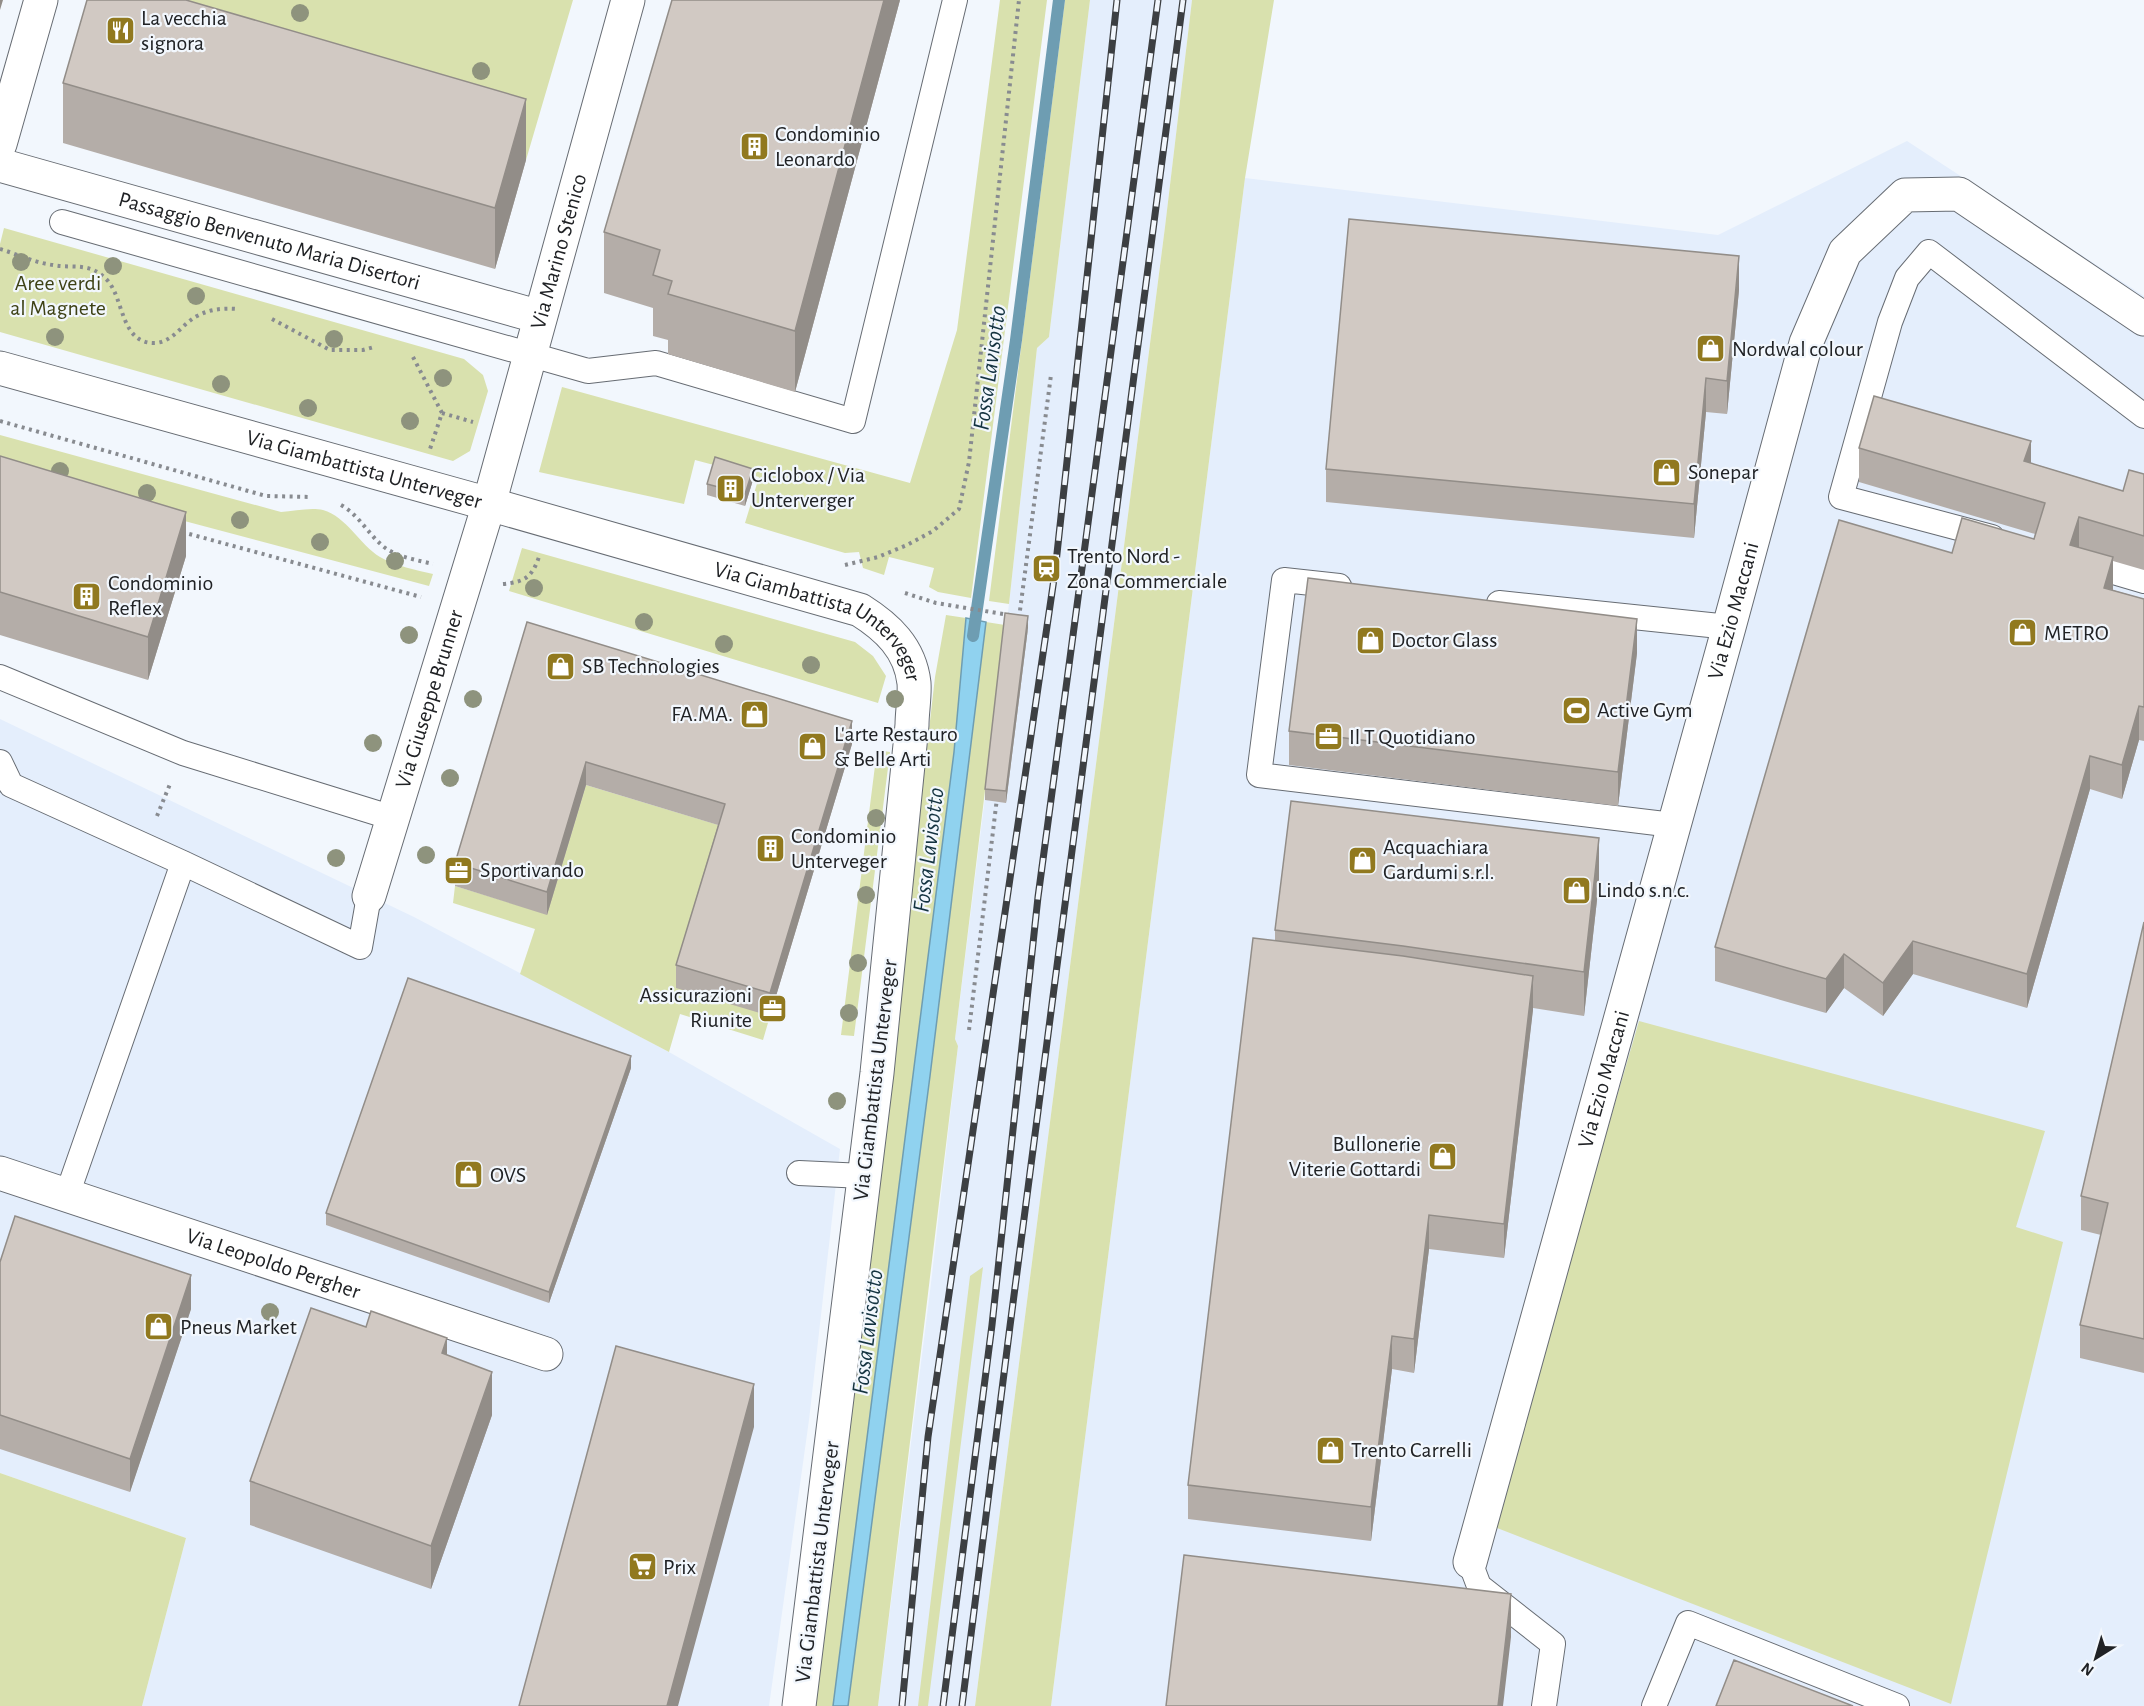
<svg xmlns="http://www.w3.org/2000/svg" width="2144" height="1706" font-family="'Alegreya Sans',sans-serif">
  <style>
    .built { fill: #e4eefc }
    .green { fill: #d9e1ae }
    .water { fill: #90d2ef; stroke: #6e9db2; stroke-width: 1.5 }
    .lines { fill: none; stroke-linecap: round; stroke-linejoin: round }
    .stream { stroke: #6e9db2; stroke-width: 12 }
    .service-casing { stroke: #676c73; stroke-width: 26 }
    .pedestrian-casing { stroke: #676c73; stroke-width: 35 }
    .minor-casing { stroke: #676c73; stroke-width: 35 }
    .path { stroke: #888b90; stroke-width: 4; stroke-dasharray: 3 4.5; stroke-linecap: butt }
    .service { stroke: #fff; stroke-width: 24 }
    .pedestrian { stroke: #fff; stroke-width: 33 }
    .minor { stroke: #fff; stroke-width: 33 }
    .rail-casing { stroke: #3c3f42; stroke-width: 7 }
    .rail { stroke: #f2f7fd; stroke-width: 4.5; stroke-dasharray: 14; stroke-linecap: butt }
    .tree { fill: #8e937d }
    .wall { fill: #b4ada8 }
    .shaded-wall { fill: #928d88 }
    .building { fill: #d1c9c3; stroke: #928d88; stroke-width: 1.5 }
    .labels { text-anchor: middle; dominant-baseline: central; stroke-width: 4.5; stroke-linejoin: round; paint-order: stroke }
    .poi-label { font-size: 22px; fill: #202225; stroke: #f2f7fd; text-anchor: start }
    .street-label { font-size: 22px; fill: #202225; stroke: #f2f7fd }
    .park-label { font-size: 22px; fill: #3d4115; stroke: #f2f7fd }
    .water-label { font-size: 24px; font-style: italic; fill: #143340; stroke: #f2f7fd }
  </style>
  <rect width="100%" height="100%" fill="#f2f7fd"/>
  <path class="built" d="M1090,0H1192L1165,227L975,1706H878L931,1283L958,1046L955,1039L1009,604L1037,348L1049,337Z
    M1907,141L2144,296V1706H1051L1245,178L1718,235Z
    M0,719L414,917L669,1052L840,1149L809,1420L769,1706H142L186,1538L0,1473Z"/>
  <path class="green" d="M181,0H573L526,160L165,54Z
    M1000,0H1047L971,598L938,592L929,587L934,568L889,557L884,575L863,568L859,552L845,553L831,549L745,523L759,477L695,460L684,504L539,472L562,387L910,483L957,330Z
    M1065,0H1090L1049,337L1037,348L1009,604L989,601Z
    M1192,0H1274L1245,178L1051,1706H975L1165,227Z
    M4,228L464,359L483,375L488,391L470,451L453,461L0,332V244Z
    M0,435L281,512C294,511 311,507 323,510C347,517 359,544 380,557C396,566 416,570 433,574L429,586L0,472Z
    M522,548L855,642L873,656L886,676L878,703L509,591Z
    M946,615L966,618L954,752L833,1706H813L880,1161L935,677Z
    M986,622L1005,625L955,1039L958,1046L878,1706H848L930,1076Z
    M877,750L890,752L854,1036L841,1035Z
    M586,785L725,827L770,1016L763,1040L680,1014L669,1052L520,974L535,929L453,903L455,886L547,914Z
    M1639,1021L2045,1131L2016,1227L2063,1242L1951,1704L1492,1526Z
    M983,1267L928,1706H918L970,1276Z
    M0,1473L186,1538L142,1706H0Z"/>
  <path class="water" d="M966,618L986,622L930,1076L848,1706H833L954,752Z"/>
  <g class="lines">
    <path class="stream" d="M973,636L1016,340L1059,0"/>
    <defs>
      <path id="service" d="M62,222L588,371L656,363L853,421L955,0
        M1992,537L1841,497L1890,322L1907,278L1929,252L2144,416
        M2083,563L2144,581
        M1339,586L1284,580L1259,775L1673,825
        M1499,603L1729,627
        M0,677L183,753L393,818
        M0,762L11,785L183,863L360,947L369,896
        M799,1173L864,1176
        M67,1195L183,863
        M1470,1562L1479,1586L1553,1644L1544,1706
        M1654,1706L1688,1623L1897,1706"/>
      <g id="pedestrian">
        <path d="M0,144L41,0"/>
        <path id="s1" d="M0,165L540,317"/>
      </g>
      <g id="minor">
        <path id="s2" d="M0,368L489,504L860,610C887,627 910,648 914,683C915,696 912,712 912,725L877,1073L799,1706"/>
        <path id="s3" d="M369,896L489,504L628,0"/>
        <path id="s4" d="M0,1173L546,1354"/>
        <path id="s5" d="M1470,1562L1729,627L1806,343L1845,252L1905,195L1959,194L2144,319"/>
      </g>
    </defs>
    <use href="#service" class="service-casing"/>
    <use href="#pedestrian" class="pedestrian-casing"/>
    <use href="#minor" class="minor-casing"/>
    <path class="path" d="M0,249C17,254 35,263 53,265C74,269 90,261 108,281C124,300 121,344 155,343C173,342 182,324 197,316C210,309 222,308 237,309
      M272,319L330,350H363L374,347
      M413,357L442,413L430,449
      M442,413L473,422
      M0,421L266,496L311,497
      M341,505C359,515 368,534 384,547C397,557 417,560 433,564
      M182,532L421,597
      M845,565L878,557L907,545L933,531L959,509L969,462L1019,0
      M503,584C525,582 532,577 539,557
      M905,593L936,603L1009,615
      M1019,618L1051,375
      M157,816L170,784
      M969,1030L997,798"/>
    <use href="#service" class="service"/>
    <use href="#pedestrian" class="pedestrian"/>
    <use href="#minor" class="minor"/>
    <defs>
      <path id="rail" d="M902,1706L928,1437L1055,572L1117,0
        M943,1706L992,1325L1038,897L1158,0
        M962,1706L1010,1326L1183,0"/>
    </defs>
    <use href="#rail" class="rail-casing"/>
    <use href="#rail" class="rail"/>
  </g>
  <g class="tree">
    <circle cx="300" cy="13" r="9"/>
    <circle cx="481" cy="71" r="9"/>
    <circle cx="21" cy="262" r="9"/>
    <circle cx="113" cy="266" r="9"/>
    <circle cx="196" cy="296" r="9"/>
    <circle cx="55" cy="337" r="9"/>
    <circle cx="334" cy="339" r="9"/>
    <circle cx="443" cy="378" r="9"/>
    <circle cx="221" cy="384" r="9"/>
    <circle cx="308" cy="408" r="9"/>
    <circle cx="410" cy="421" r="9"/>
    <circle cx="60" cy="471" r="9"/>
    <circle cx="147" cy="493" r="9"/>
    <circle cx="240" cy="520" r="9"/>
    <circle cx="320" cy="542" r="9"/>
    <circle cx="395" cy="561" r="9"/>
    <circle cx="534" cy="588" r="9"/>
    <circle cx="644" cy="622" r="9"/>
    <circle cx="409" cy="635" r="9"/>
    <circle cx="724" cy="644" r="9"/>
    <circle cx="811" cy="665" r="9"/>
    <circle cx="473" cy="699" r="9"/>
    <circle cx="895" cy="699" r="9"/>
    <circle cx="373" cy="743" r="9"/>
    <circle cx="450" cy="778" r="9"/>
    <circle cx="876" cy="818" r="9"/>
    <circle cx="426" cy="855" r="9"/>
    <circle cx="336" cy="858" r="9"/>
    <circle cx="866" cy="895" r="9"/>
    <circle cx="858" cy="963" r="9"/>
    <circle cx="849" cy="1013" r="9"/>
    <circle cx="837" cy="1101" r="9"/>
    <circle cx="270" cy="1312" r="9"/>
  </g>
  <path class="wall" d="M900,0L795,392L668,354V340L653,336V308L604,293V232Z
    M63,83L526,160L495,269L63,143Z
    M1739,290L1727,414L1706,412L1694,538L1326,502V469Z
    M1859,448L2031,463L2123,491L2144,474V570L2113,561V590L2144,599V741L2139,740L2122,799L2090,789L2027,1008L1913,974L1883,1016L1844,988L1826,1013L1715,981V947L1952,553L2034,539L2035,534L1859,482Z
    M0,456L186,556L148,680L0,635Z
    M753,480L745,506L707,495V484Z
    M527,622L852,744L770,1016L676,988V965L718,825L586,785L547,915L455,886V863Z
    M1028,628L1006,803L985,800V789Z
    M1637,653L1618,806L1289,765V731Z
    M1599,882L1584,1016L1533,1008L1504,1258L1429,1249L1414,1373L1392,1369L1371,1541L1188,1519V1485L1275,941V930Z
    M2144,922V1373L2080,1358V1325L2101,1235L2081,1230V1196Z
    M631,1068L549,1303L326,1225V1213Z
    M0,1262L191,1309L130,1492L0,1449Z
    M447,1355L492,1415L431,1589L250,1525V1481Z"/>
  <path class="shaded-wall" d="M0,0H3L0,10Z
    M884,0H900L795,392V331Z
    M526,99V160L495,269V208Z
    M1739,256V290L1727,414V381Z
    M1706,378V412L1694,538V504Z
    M2031,441V475L2024,461Z
    M753,469V480L745,506V494Z
    M186,512V556L148,680V637Z
    M2079,517V551L2070,545Z
    M2113,557V590L2104,588Z
    M1028,616V628L1006,803V791Z
    M1637,619V653L1618,806V772Z
    M2139,706V740L2122,799V765Z
    M852,721V744L770,1016V993Z
    M2090,756V789L2027,1008V974Z
    M586,762V785L547,915V892Z
    M1599,838V882L1584,1016V972Z
    M1913,941V974L1883,1016V983Z
    M1844,954V988L1826,1013V979Z
    M1533,976V1010L1504,1258V1224Z
    M631,1056V1068L549,1303V1292Z
    M1429,1215V1249L1414,1373V1339Z
    M191,1275V1309L130,1492V1459Z
    M1392,1336V1369L1371,1541V1507Z
    M447,1338V1382L442,1353Z
    M492,1372V1415L431,1589V1546Z
    M754,1384V1427L678,1706H667Z
    M1511,1594V1637L1503,1706H1498Z"/>
  <path class="building" d="M87,0H186L526,99L495,208L63,83Z
    M672,0H884L795,331L668,294L672,281L653,275L660,250L604,232Z
    M1349,219L1739,256L1727,381L1706,378L1694,504L1326,469Z
    M1874,396L2031,441L2024,461L2123,491L2129,470L2144,474V536L2079,517L2070,545L2113,557L2104,588L2144,599V707L2139,706L2122,765L2090,756L2027,974L1913,941L1883,983L1844,954L1826,979L1715,947L1839,520L1952,553L1962,518L2034,539L2045,503L1859,448Z
    M0,456L186,512L148,637L0,592Z
    M715,457L753,469L745,494L707,484Z
    M1308,578L1637,619L1618,772L1289,731Z
    M1005,613L1028,616L1006,791L985,789Z
    M527,622L852,721L770,993L676,965L725,804L586,762L547,892L455,863Z
    M1291,801L1599,838L1584,972L1403,946L1275,930Z
    M2144,922V1339L2080,1325L2108,1203L2081,1196Z
    M1253,938L1403,956L1533,976L1504,1224L1429,1215L1414,1339L1392,1336L1371,1507L1188,1485Z
    M408,978L631,1056L549,1292L326,1213Z
    M15,1216L191,1275L130,1459L0,1415V1262Z
    M311,1308L366,1327L371,1311L447,1338L442,1353L492,1372L431,1546L250,1481Z
    M616,1346L754,1384L667,1706H519Z
    M1184,1555L1511,1594L1498,1706H1166Z
    M1734,1660L1853,1706H1716Z"/>
  <defs>
    <symbol id="restaurant-square" viewBox="-11 -11 22 22"><rect x="-9" y="-9" width="18" height="18" rx="4" fill="#91791f" stroke="#f2f7fd"/><path d="M-5-6h1v4h1v-4h1v4h1v-4h1v5L-1.5 .5V6h-2V.5L-5-1ZM5-6V6H3V1.5H1.5Q1.5-4 5-6Z" fill="#fff"/></symbol>
    <symbol id="building-square" viewBox="-11 -11 22 22"><rect x="-9" y="-9" width="18" height="18" rx="4" fill="#91791f" stroke="#f2f7fd"/><path d="M-4-6H4V6H1V3H-1V6H-4ZM-2.5-4.3h1.7v1.8h-1.7ZM.8-4.3h1.7v1.8H.8ZM-2.5-1h1.7V.8h-1.7ZM.8-1h1.7V.8H.8Z" fill="#fff"/></symbol>
    <symbol id="shop-square" viewBox="-11 -11 22 22"><rect x="-9" y="-9" width="18" height="18" rx="4" fill="#91791f" stroke="#f2f7fd"/><path d="M-5-2.5h2.3a2.7 3.5 0 0 1 5.4 0H5L5.5 6h-11ZM-1.5-2.5h3a1.5 2.3 0 0 0-3 0Z" fill="#fff"/></symbol>
    <symbol id="station-square" viewBox="-11 -11 22 22"><rect x="-9" y="-9" width="18" height="18" rx="4" fill="#91791f" stroke="#f2f7fd"/><path d="M-3-6H3Q5-6 5-4V2Q5 4 3 4L4.5 6H3L1.5 4h-3L-3 6H-4.5L-3 4Q-5 4-5 2V-4Q-5-6-3-6ZM-3.5-4v3h7v-3ZM-3.5 1v1.5H-2V1ZM2 1v1.5H3.5V1Z" fill="#fff"/></symbol>
    <symbol id="stadium-square" viewBox="-11 -11 22 22"><rect x="-9" y="-9" width="18" height="18" rx="4" fill="#91791f" stroke="#f2f7fd"/><path d="M0-5a6.5 5 0 1 0 0 10a6.5 5 0 1 0 0-10ZM-3.5-1.8h7v3.6h-7Z" fill="#fff"/></symbol>
    <symbol id="office-square" viewBox="-11 -11 22 22"><rect x="-9" y="-9" width="18" height="18" rx="4" fill="#91791f" stroke="#f2f7fd"/><path d="M-6-3h4V-5.5h4V-3h4V5H-6ZM-1-4.5V-3h2v-1.5ZM-6 0V1H6V0Z" fill="#fff"/></symbol>
    <symbol id="supermarket-square" viewBox="-11 -11 22 22"><rect x="-9" y="-9" width="18" height="18" rx="4" fill="#91791f" stroke="#f2f7fd"/><path d="M-6-5.5h2.5l.6 2H6L4.5 2H-2.5L-4.4-4H-6ZM-1.5 3.2a1.3 1.3 0 1 0 .1 0ZM3 3.2a1.3 1.3 0 1 0 .1 0Z" fill="#fff"/></symbol>
  </defs>
  <g fill-rule="evenodd">
    <use href="#restaurant-square" x="104" y="14" width="33" height="33"/>
    <use href="#building-square" x="738" y="130" width="33" height="33"/>
    <use href="#shop-square" x="1694" y="332" width="33" height="33"/>
    <use href="#shop-square" x="1650" y="456" width="33" height="33"/>
    <use href="#building-square" x="714" y="472" width="33" height="33"/>
    <use href="#station-square" x="1030" y="552" width="33" height="33"/>
    <use href="#building-square" x="70" y="580" width="33" height="33"/>
    <use href="#shop-square" x="2006" y="616" width="33" height="33"/>
    <use href="#shop-square" x="1354" y="624" width="33" height="33"/>
    <use href="#shop-square" x="544" y="650" width="33" height="33"/>
    <use href="#stadium-square" x="1560" y="694" width="33" height="33"/>
    <use href="#shop-square" x="738" y="698" width="33" height="33"/>
    <use href="#office-square" x="1312" y="720" width="33" height="33"/>
    <use href="#shop-square" x="796" y="730" width="33" height="33"/>
    <use href="#building-square" x="754" y="832" width="33" height="33"/>
    <use href="#shop-square" x="1346" y="844" width="33" height="33"/>
    <use href="#office-square" x="442" y="854" width="33" height="33"/>
    <use href="#shop-square" x="1560" y="874" width="33" height="33"/>
    <use href="#office-square" x="756" y="992" width="33" height="33"/>
    <use href="#shop-square" x="1426" y="1140" width="33" height="33"/>
    <use href="#shop-square" x="452" y="1158" width="33" height="33"/>
    <use href="#shop-square" x="142" y="1310" width="33" height="33"/>
    <use href="#shop-square" x="1314" y="1434" width="33" height="33"/>
    <use href="#supermarket-square" x="626" y="1550" width="33" height="33"/>
  </g>
  <g class="labels">
    <g class="poi-label">
      <text x="141" y="18">La vecchia<tspan x="141" dy="25">signora</tspan></text>
      <text x="775" y="134">Condominio<tspan x="775" dy="25">Leonardo</tspan></text>
      <text x="1732" y="349">Nordwal colour</text>
      <text x="1688" y="472">Sonepar</text>
      <text x="751" y="475">Ciclobox / Via<tspan x="751" dy="25">Unterverger</tspan></text>
      <text x="1067" y="556">Trento Nord -<tspan x="1067" dy="25">Zona Commerciale</tspan></text>
      <text x="108" y="583">Condominio<tspan x="108" dy="25">Reflex</tspan></text>
      <text x="2044" y="633">METRO</text>
      <text x="1391" y="640">Doctor Glass</text>
      <text x="582" y="666">SB Technologies</text>
      <text x="1597" y="710">Active Gym</text>
      <text x="733" y="714" text-anchor="end">FA.MA.</text>
      <text x="834" y="734">L'arte Restauro<tspan x="834" dy="25">&amp; Belle Arti</tspan></text>
      <text x="1349" y="737">Il T Quotidiano</text>
      <text x="791" y="836">Condominio<tspan x="791" dy="25">Unterveger</tspan></text>
      <text x="1383" y="847">Acquachiara<tspan x="1383" dy="25">Gardumi s.r.l.</tspan></text>
      <text x="480" y="870">Sportivando</text>
      <text x="1597" y="890">Lindo s.n.c.</text>
      <text x="752" y="995" text-anchor="end">Assicurazioni<tspan x="752" dy="25">Riunite</tspan></text>
      <text x="1421" y="1144" text-anchor="end">Bullonerie<tspan x="1421" dy="25">Viterie Gottardi</tspan></text>
      <text x="490" y="1175">OVS</text>
      <text x="180" y="1327">Pneus Market</text>
      <text x="1351" y="1450">Trento Carrelli</text>
      <text x="663" y="1567">Prix</text>
    </g>
    <g class="street-label">
      <text stroke="none"><textPath href="#s1" startOffset="280">Passaggio Benvenuto Maria Disertori</textPath></text>
      <text stroke="none"><textPath href="#s3" startOffset="672">Via Marino Stenico</textPath></text>
      <text stroke="none"><textPath href="#s2" startOffset="378">Via Giambattista Unterveger</textPath></text>
      <text stroke="none"><textPath href="#s5" startOffset="987">Via Ezio Maccani</textPath></text>
      <text stroke="none"><textPath href="#s2" startOffset="864">Via Giambattista Unterveger</textPath></text>
      <text stroke="none"><textPath href="#s3" startOffset="206">Via Giuseppe Brunner</textPath></text>
      <text stroke="none"><textPath href="#s5" startOffset="501">Via Ezio Maccani</textPath></text>
      <text transform="translate(875 1080) rotate(-83)">Via Giambattista Unterveger</text>
      <text stroke="none"><textPath href="#s4" startOffset="288">Via Leopoldo Pergher</textPath></text>
      <text transform="translate(817 1562) rotate(-83)">Via Giambattista Unterveger</text>
    </g>
    <g class="park-label">
      <text x="58" y="283">Aree verdi<tspan x="58" dy="25">al Magnete</tspan></text>
    </g>
    <g class="water-label">
      <text transform="translate(990 368) rotate(-82)">Fossa Lavisotto</text>
      <text transform="translate(929 850) rotate(-83)">Fossa Lavisotto</text>
      <text transform="translate(868 1332) rotate(-83)">Fossa Lavisotto</text>
    </g>
  </g>
  <g transform="translate(2096 1658) rotate(217)" stroke="#f2f7fd" stroke-width="4.5" paint-order="stroke">
  <path d="M0-4.5L10 22L0 15L-10 22Z" fill="#202225"/>
  <text y="-9" font-size="16" font-weight="bold" text-anchor="middle" fill="#202225">N</text>
  </g>
</svg>
